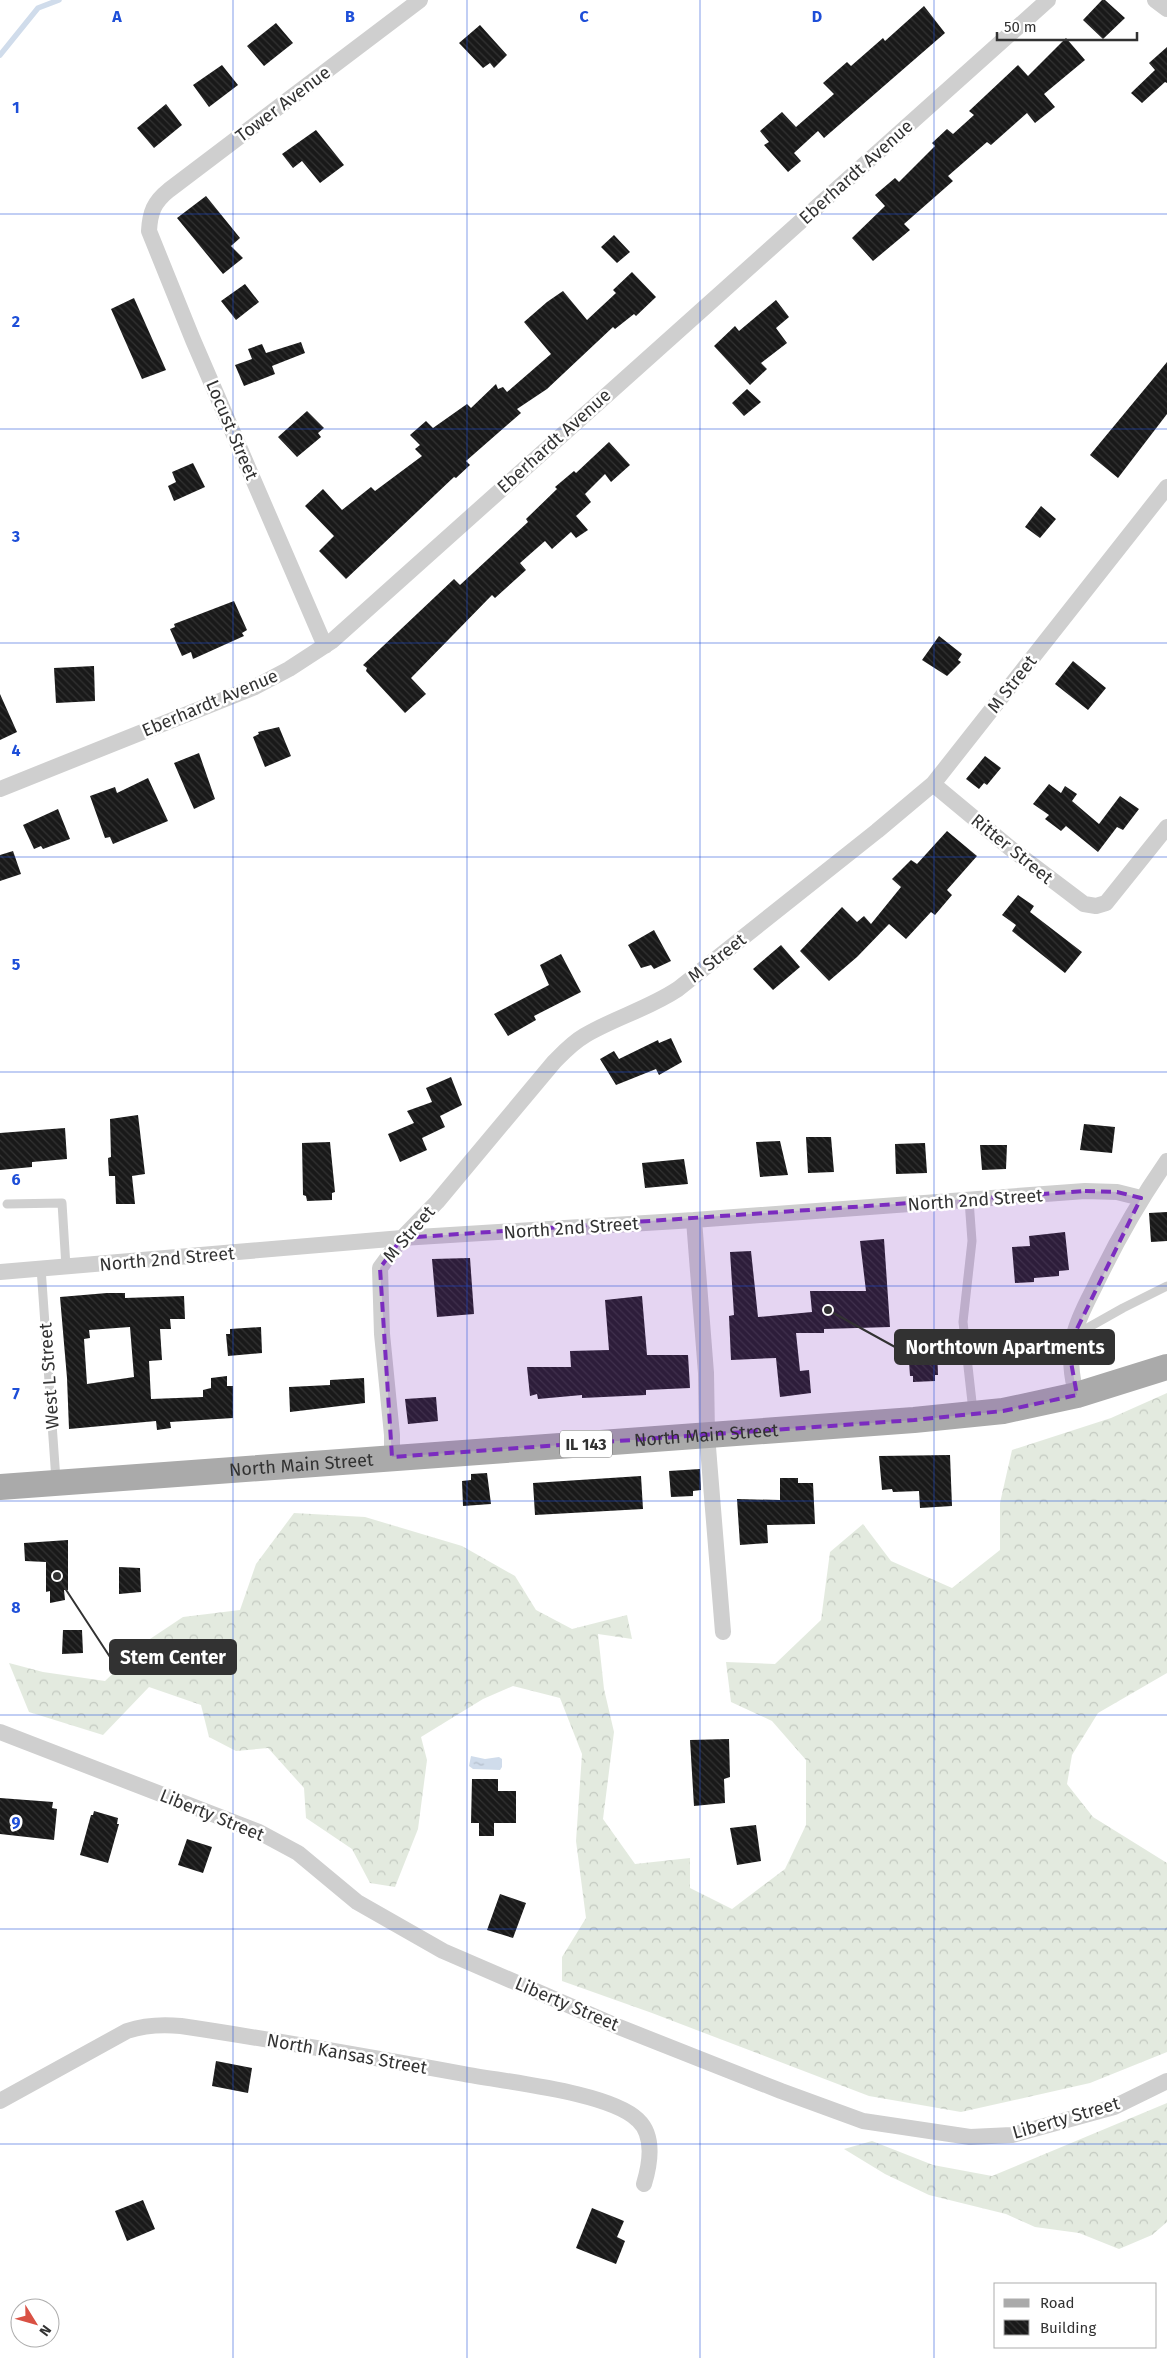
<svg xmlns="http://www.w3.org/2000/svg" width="1167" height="2358" font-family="'Fira Sans',sans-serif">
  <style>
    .forest { fill: url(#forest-crowns) }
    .water { fill: url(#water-ripples) }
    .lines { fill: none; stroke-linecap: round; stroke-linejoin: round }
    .stream { stroke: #d0dceb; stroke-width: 5.5 }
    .building { fill: url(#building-back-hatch); fill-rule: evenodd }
    .service { stroke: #cfcfcf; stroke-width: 9 }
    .minor { stroke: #cfcfcf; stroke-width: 16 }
    .primary { stroke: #aaa; stroke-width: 26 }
    .marked { fill: #7b2cbf; fill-opacity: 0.2; stroke: #7b2cbf; stroke-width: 4; stroke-dasharray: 10 6; stroke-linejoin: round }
    .grid { fill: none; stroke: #1d4ed8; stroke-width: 1; stroke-opacity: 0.55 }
    .labels { text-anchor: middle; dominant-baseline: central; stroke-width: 5; stroke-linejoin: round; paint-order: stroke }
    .shield { fill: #fff; stroke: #707070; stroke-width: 1 }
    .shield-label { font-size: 16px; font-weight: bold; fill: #323232 }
    .street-label { font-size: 18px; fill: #323232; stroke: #fff }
    .grid-label { font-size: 16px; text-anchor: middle; font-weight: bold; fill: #1d4ed8; stroke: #fff; stroke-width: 5; stroke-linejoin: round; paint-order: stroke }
    .leader { fill: none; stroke: #323232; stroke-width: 2 }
    .callout-dot { fill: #323232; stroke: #fff; stroke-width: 2 }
    .callout { fill: #323232; stroke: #323232; stroke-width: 2 }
    .callout-label { font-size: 19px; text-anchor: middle; font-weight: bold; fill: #fff }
  </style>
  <defs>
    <pattern id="forest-crowns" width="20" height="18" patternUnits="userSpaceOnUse" patternTransform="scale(1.25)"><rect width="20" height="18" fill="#e3eadf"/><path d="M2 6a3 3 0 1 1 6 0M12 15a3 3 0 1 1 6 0" fill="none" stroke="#c3c9c0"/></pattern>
    <pattern id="water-ripples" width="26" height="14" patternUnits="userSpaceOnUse" patternTransform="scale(1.25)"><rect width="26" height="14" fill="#d0dceb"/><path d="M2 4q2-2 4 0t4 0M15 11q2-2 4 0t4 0" fill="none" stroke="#b3bdca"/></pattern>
    <pattern id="building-back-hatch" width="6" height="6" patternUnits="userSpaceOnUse" patternTransform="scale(1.25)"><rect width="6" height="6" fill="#191919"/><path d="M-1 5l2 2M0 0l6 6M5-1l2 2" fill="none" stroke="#323232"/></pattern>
  </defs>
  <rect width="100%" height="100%" fill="#fff"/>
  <path class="forest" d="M1167,1393V1673L1098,1713L1072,1755L1067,1784L1093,1817L1167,1863V2052L1090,2083L961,2112L869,2096L652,2013L562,1981V1957L586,1918L576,1841L582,1754L560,1698L513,1686L483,1699L421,1737L427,1760L418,1829L395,1887L370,1883L352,1849L306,1818L304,1788L268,1748L236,1751L209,1737L201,1705L149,1687L103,1735L29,1712L9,1663L43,1672L105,1681L147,1641L183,1617L240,1610L256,1564L294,1513L365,1517L462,1546L515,1576L536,1610L572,1629L627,1615L632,1639L598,1634L604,1689L614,1732L603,1819L635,1864L690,1858V1888L732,1909L785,1869L806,1825V1760L772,1721L731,1702L726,1662L775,1664L821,1620L830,1552L863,1524L891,1561L952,1588L1000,1550V1503L1012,1450L1111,1418Z
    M1167,2103V2222L1152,2235L1119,2249L1079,2233L1035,2227L1006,2214L929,2195L885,2174L844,2149L872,2141L933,2165L992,2176Z"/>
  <path class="water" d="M471,1756L485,1759L499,1757L502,1759V1767L500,1770L473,1769L469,1766Z"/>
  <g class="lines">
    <path class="stream" d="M0,55L38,8L59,0"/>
  </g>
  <path class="building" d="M1102,0H1105L1125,18L1103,39L1083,20Z
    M924,6L945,33L824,138L818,131L794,153L801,161L788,172L764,145L769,142L760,131L782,112L796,127L834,94L823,83L847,62L851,66L883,38L885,41Z
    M276,23L293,43L264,66L247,46Z
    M480,25L507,55L494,68L490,63L483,68L459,43Z
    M1066,38L1085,60L1044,94L1055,107L1035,123L1027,113L991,145L987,142L948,176L953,181L904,224L910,230L873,261L852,238L885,206L875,195L895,178L899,182L935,146L932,143L947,129L953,134L974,115L969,111L1018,65L1028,76Z
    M1167,47V83L1165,82L1142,103L1131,93L1155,70L1149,63Z
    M222,65L238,85L209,107L193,85Z
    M166,104L182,125L154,148L137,128Z
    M316,130L344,165L320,183L302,161L293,168L282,154Z
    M206,196L240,238L231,246L243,258L223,274L177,218Z
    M614,235L630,252L617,263L601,247Z
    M632,272L656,297L636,316L634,314L615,329L613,327L547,389L517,409L521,413L466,461L470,465L456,478L454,477L346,579L319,551L334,536L305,506L323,489L342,510L371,487L375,491L422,456L415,449L420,445L410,435L426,421L433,428L467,404L471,408L496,384L498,389L503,387L507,392L551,354L524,322L547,302L563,291L587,320L616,293L613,290Z
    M245,284L259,302L236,320L221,301Z
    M134,298L166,370L142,379L111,309Z
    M776,300L789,317L776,328L787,343L761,363L767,369L750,385L714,346L735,326L739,331Z
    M301,342L305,353L272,366L275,374L244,386L235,365L252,359L248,349L262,344L266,353Z
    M1167,362V414L1118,478L1090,455Z
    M747,389L761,402L744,416L732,403Z
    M307,411L324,428L318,433L321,437L297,457L278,437Z
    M609,442L630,465L611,482L605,474L585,494L591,502L576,516L588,530L576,538L571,532L552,549L545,541L520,563L526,570L495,598L492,595L411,678L426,694L405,713L366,671L367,668L363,665L454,579L460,585L528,522L526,519L557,489L555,487L574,471L576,473Z
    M193,463L205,487L174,501L168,486L176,482L172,472Z
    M1041,506L1056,519L1040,538L1025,527Z
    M234,601L247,630L242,633L244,636L193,659L191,652L182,656L170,629L175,627L174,624Z
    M939,636L962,654L958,660L961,662L947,676L922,660Z
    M1073,661L1106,688L1088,710L1055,684Z
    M94,666L95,701L56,703L54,668Z
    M0,694L17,732L0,740Z
    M279,727L291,756L265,767L253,737L259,734L258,732Z
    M199,753L215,799L194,809L174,763Z
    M985,756L1001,768L987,785L984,783L979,789L966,779Z
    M148,778L168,821L113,844L110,837L105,838L90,796L115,787L117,793Z
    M1049,784L1061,793L1065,786L1077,794L1072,801L1099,824L1120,796L1139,809L1123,830L1117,827L1098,852L1066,826L1061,831L1045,819L1049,815L1033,804Z
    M58,809L70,839L43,849L41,846L34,849L23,825Z
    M947,831L977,856L947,890L952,895L935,915L931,912L906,939L889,924L857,957L829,981L800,951L842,907L857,922L864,916L871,924L901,887L892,879L911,860L917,864Z
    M13,851L21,874L0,881V855Z
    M1018,895L1034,906L1030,912L1082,952L1065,973L1012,931L1016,925L1002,915Z
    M654,930L671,961L654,969L651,965L641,968L628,945Z
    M781,945L800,967L773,990L753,969Z
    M561,954L581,992L534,1016L536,1020L508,1036L494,1014L549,985L540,965Z
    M671,1038L682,1062L659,1075L656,1069L616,1085L600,1059L614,1051L619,1059L658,1040L659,1043Z
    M451,1077L462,1105L440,1116L445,1127L422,1138L427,1150L400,1162L388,1134L414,1123L407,1111L432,1102L426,1088Z
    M138,1115L145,1174L132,1176L135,1204H116L115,1176H109L108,1158L111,1157L110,1119Z
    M1084,1124L1115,1127L1112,1153L1080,1150Z
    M65,1128L67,1159L32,1162V1167L0,1170V1133Z
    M806,1137H831L834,1172L808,1173Z
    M780,1141L788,1175L760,1177L756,1142Z
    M330,1142L335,1192L332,1193V1200L307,1201L306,1196L303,1195L302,1143Z
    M925,1143L927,1173L896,1174L895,1144Z
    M980,1145H1007L1006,1169L982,1170Z
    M684,1159L688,1184L645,1188L642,1163Z
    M1167,1212V1241L1151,1242L1149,1213Z
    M1065,1232L1069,1270L1059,1271V1276L1034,1278V1282L1015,1283L1012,1247L1030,1246L1029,1236Z
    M884,1239L890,1327L824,1329V1333H796L800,1371L809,1370L811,1393L780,1397L776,1358L731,1360L729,1316L734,1315L730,1252L751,1251L758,1317L812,1312L810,1291H866L860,1241Z
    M470,1258L474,1314L437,1317L432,1259Z
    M107,1293H125V1298L184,1296L185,1319H170L171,1329H160L162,1360L149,1361L151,1399L203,1397V1390L211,1388V1378L227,1376V1386H233V1418L170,1422L171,1428L157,1430L156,1421L69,1429L67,1378L60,1297ZM130,1327L134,1377L87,1384L84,1339L90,1338L89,1330Z
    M642,1296L647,1355H688L690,1388L646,1390V1395L582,1398V1395L538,1399L537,1394L530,1396L527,1367H571L570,1351L609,1350L605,1300Z
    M261,1327L262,1353L228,1356L226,1334H230V1329Z
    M937,1345L938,1375H935V1381L913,1382V1376H910L908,1347Z
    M364,1378L365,1403L290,1412L289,1387L330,1385V1380Z
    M436,1397L438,1421L408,1424L405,1399Z
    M950,1455L952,1506L920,1508L919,1491L893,1492L892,1489L882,1490L879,1456Z
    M700,1469L701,1490L693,1491V1496L671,1497L669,1471Z
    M487,1473L491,1504L463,1506L462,1481L471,1480V1474Z
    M641,1476L643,1509L535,1515L533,1483Z
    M780,1478H798V1483H813L815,1524L767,1525L768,1543L740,1545L737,1499L780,1500Z
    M68,1540V1590H64L65,1600L50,1603V1591L46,1592V1562L25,1561L24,1543Z
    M119,1567L140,1568L141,1592L119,1594Z
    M63,1630H82L83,1653L62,1654Z
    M729,1739L730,1777L724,1779L725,1803L694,1806L690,1740Z
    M472,1779H498V1791H516V1823H494V1836H479V1823H471Z
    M0,1798L53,1802L52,1808L57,1809L54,1840L0,1834Z
    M94,1811L118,1818L117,1824H119L108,1863L80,1855L91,1815H93Z
    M756,1825L761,1861L737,1865L730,1828Z
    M187,1839L212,1847L203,1873L178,1865Z
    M500,1894L526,1903L513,1938L487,1930Z
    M216,2061L252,2068L248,2093L212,2086Z
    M143,2200L155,2229L127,2241L115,2211Z
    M592,2208L624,2221L617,2237L625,2241L616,2264L576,2248Z"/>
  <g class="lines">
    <path class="service" d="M969,1200L972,1241L963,1322L973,1411
      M7,1204L62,1203L66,1267
      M41,1268L56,1480
      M1075,1335L1123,1308L1167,1286"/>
    <path class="minor" d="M1155,0L1167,9
      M325,646L193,340L149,231C150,212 154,202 169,190L420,0
      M933,784L1010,848L1084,904L1096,906L1106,903L1167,827
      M0,789L255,687L289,669L332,641L1048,0
      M694,1220L706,1373L707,1435L723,1632
      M0,1272L402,1238L694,1220L1085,1191L1117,1192L1141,1198
      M1077,1395C1071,1378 1069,1353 1074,1335C1078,1318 1087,1302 1095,1286C1116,1242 1139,1201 1167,1161
      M392,1457V1435L382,1334L380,1268L402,1238L437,1202L554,1062C563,1053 572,1043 584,1036C614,1018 648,1009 678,989L877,831L933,784L1167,487
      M0,1732L259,1832L298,1853L357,1902L443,1951L619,2027L781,2091L863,2121L970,2137L1012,2135L1114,2107L1167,2081
      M0,2101L127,2031C145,2025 162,2024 181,2026C276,2040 370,2057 464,2074C505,2082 610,2092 638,2120C655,2136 650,2164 644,2184"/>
    <path class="primary" id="s1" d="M0,1487L914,1420L1003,1411L1077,1395L1167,1367"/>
  </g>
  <path class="marked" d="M1085,1191L1117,1192L1141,1198L1073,1337L1071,1362L1077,1395L1003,1411L914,1420L392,1457L380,1268L402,1238Z"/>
  <path class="grid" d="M233,0V2358M467,0V2358M700,0V2358M934,0V2358M0,214H1167M0,429H1167M0,643H1167M0,857H1167M0,1072H1167M0,1286H1167M0,1501H1167M0,1715H1167M0,1929H1167M0,2144H1167"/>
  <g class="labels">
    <rect class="shield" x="560" y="1430.5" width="52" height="27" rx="4"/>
    <g class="shield-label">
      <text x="586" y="1444">IL 143</text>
    </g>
    <g class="street-label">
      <text transform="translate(283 104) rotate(-37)">Tower Avenue</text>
      <text transform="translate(856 172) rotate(-42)">Eberhardt Avenue</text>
      <text transform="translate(232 430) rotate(67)">Locust Street</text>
      <text transform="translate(554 441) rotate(-42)">Eberhardt Avenue</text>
      <text transform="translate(1012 684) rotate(-52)">M Street</text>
      <text transform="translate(210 703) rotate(-23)">Eberhardt Avenue</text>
      <text transform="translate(1012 849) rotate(39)">Ritter Street</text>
      <text transform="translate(717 958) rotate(-38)">M Street</text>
      <text transform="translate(975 1200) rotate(-4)">North 2nd Street</text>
      <text transform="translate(571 1228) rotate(-4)">North 2nd Street</text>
      <text transform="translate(409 1234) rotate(-49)">M Street</text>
      <text transform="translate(167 1259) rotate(-5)">North 2nd Street</text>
      <text transform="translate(49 1376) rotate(-94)">West L Street</text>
      <text stroke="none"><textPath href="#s1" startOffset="708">North Main Street</textPath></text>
      <text stroke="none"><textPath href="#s1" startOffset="302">North Main Street</textPath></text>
      <text transform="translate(212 1815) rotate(22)">Liberty Street</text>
      <text transform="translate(567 2004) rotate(23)">Liberty Street</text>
      <text transform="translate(347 2054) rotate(10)">North Kansas Street</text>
      <text transform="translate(1066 2118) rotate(-16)">Liberty Street</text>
    </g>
  </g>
  <g class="grid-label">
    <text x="117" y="22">A</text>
    <text x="350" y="22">B</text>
    <text x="584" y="22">C</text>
    <text x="817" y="22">D</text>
    <text x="16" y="113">1</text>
    <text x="16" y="327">2</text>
    <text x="16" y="542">3</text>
    <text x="16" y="756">4</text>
    <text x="16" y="970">5</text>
    <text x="16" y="1185">6</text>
    <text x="16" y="1399">7</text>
    <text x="16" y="1613">8</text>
    <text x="16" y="1828">9</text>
  </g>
  <path class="leader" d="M828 1310L895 1347M57 1576L110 1657"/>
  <g class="callout-dot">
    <circle cx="828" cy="1310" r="5"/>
    <circle cx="57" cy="1576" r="5"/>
  </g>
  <g class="callout">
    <rect x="895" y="1330" width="219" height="34" rx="5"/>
    <rect x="110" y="1640" width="126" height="34" rx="5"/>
  </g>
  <g class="callout-label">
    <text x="1005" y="1354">Northtown Apartments</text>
    <text x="173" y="1664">Stem Center</text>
  </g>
  <rect x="994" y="2283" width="162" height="65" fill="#ffffff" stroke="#adadad"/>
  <rect x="1004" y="2299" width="25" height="8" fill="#aaaaaa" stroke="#adadad"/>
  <text x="1040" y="2308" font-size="15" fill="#323232">Road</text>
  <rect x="1004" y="2320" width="25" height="15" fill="url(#building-back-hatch)" stroke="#adadad"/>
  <text x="1040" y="2333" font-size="15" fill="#323232">Building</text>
  <g transform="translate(35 2323) rotate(127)"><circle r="24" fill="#ffffff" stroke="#adadad"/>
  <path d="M0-4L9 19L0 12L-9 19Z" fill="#d95144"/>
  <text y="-8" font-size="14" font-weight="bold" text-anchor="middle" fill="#323232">N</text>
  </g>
  <path d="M997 32v8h140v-8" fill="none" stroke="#323232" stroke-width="2.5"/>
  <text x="1004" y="32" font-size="15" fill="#323232" stroke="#ffffff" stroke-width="4" paint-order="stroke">50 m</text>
</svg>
